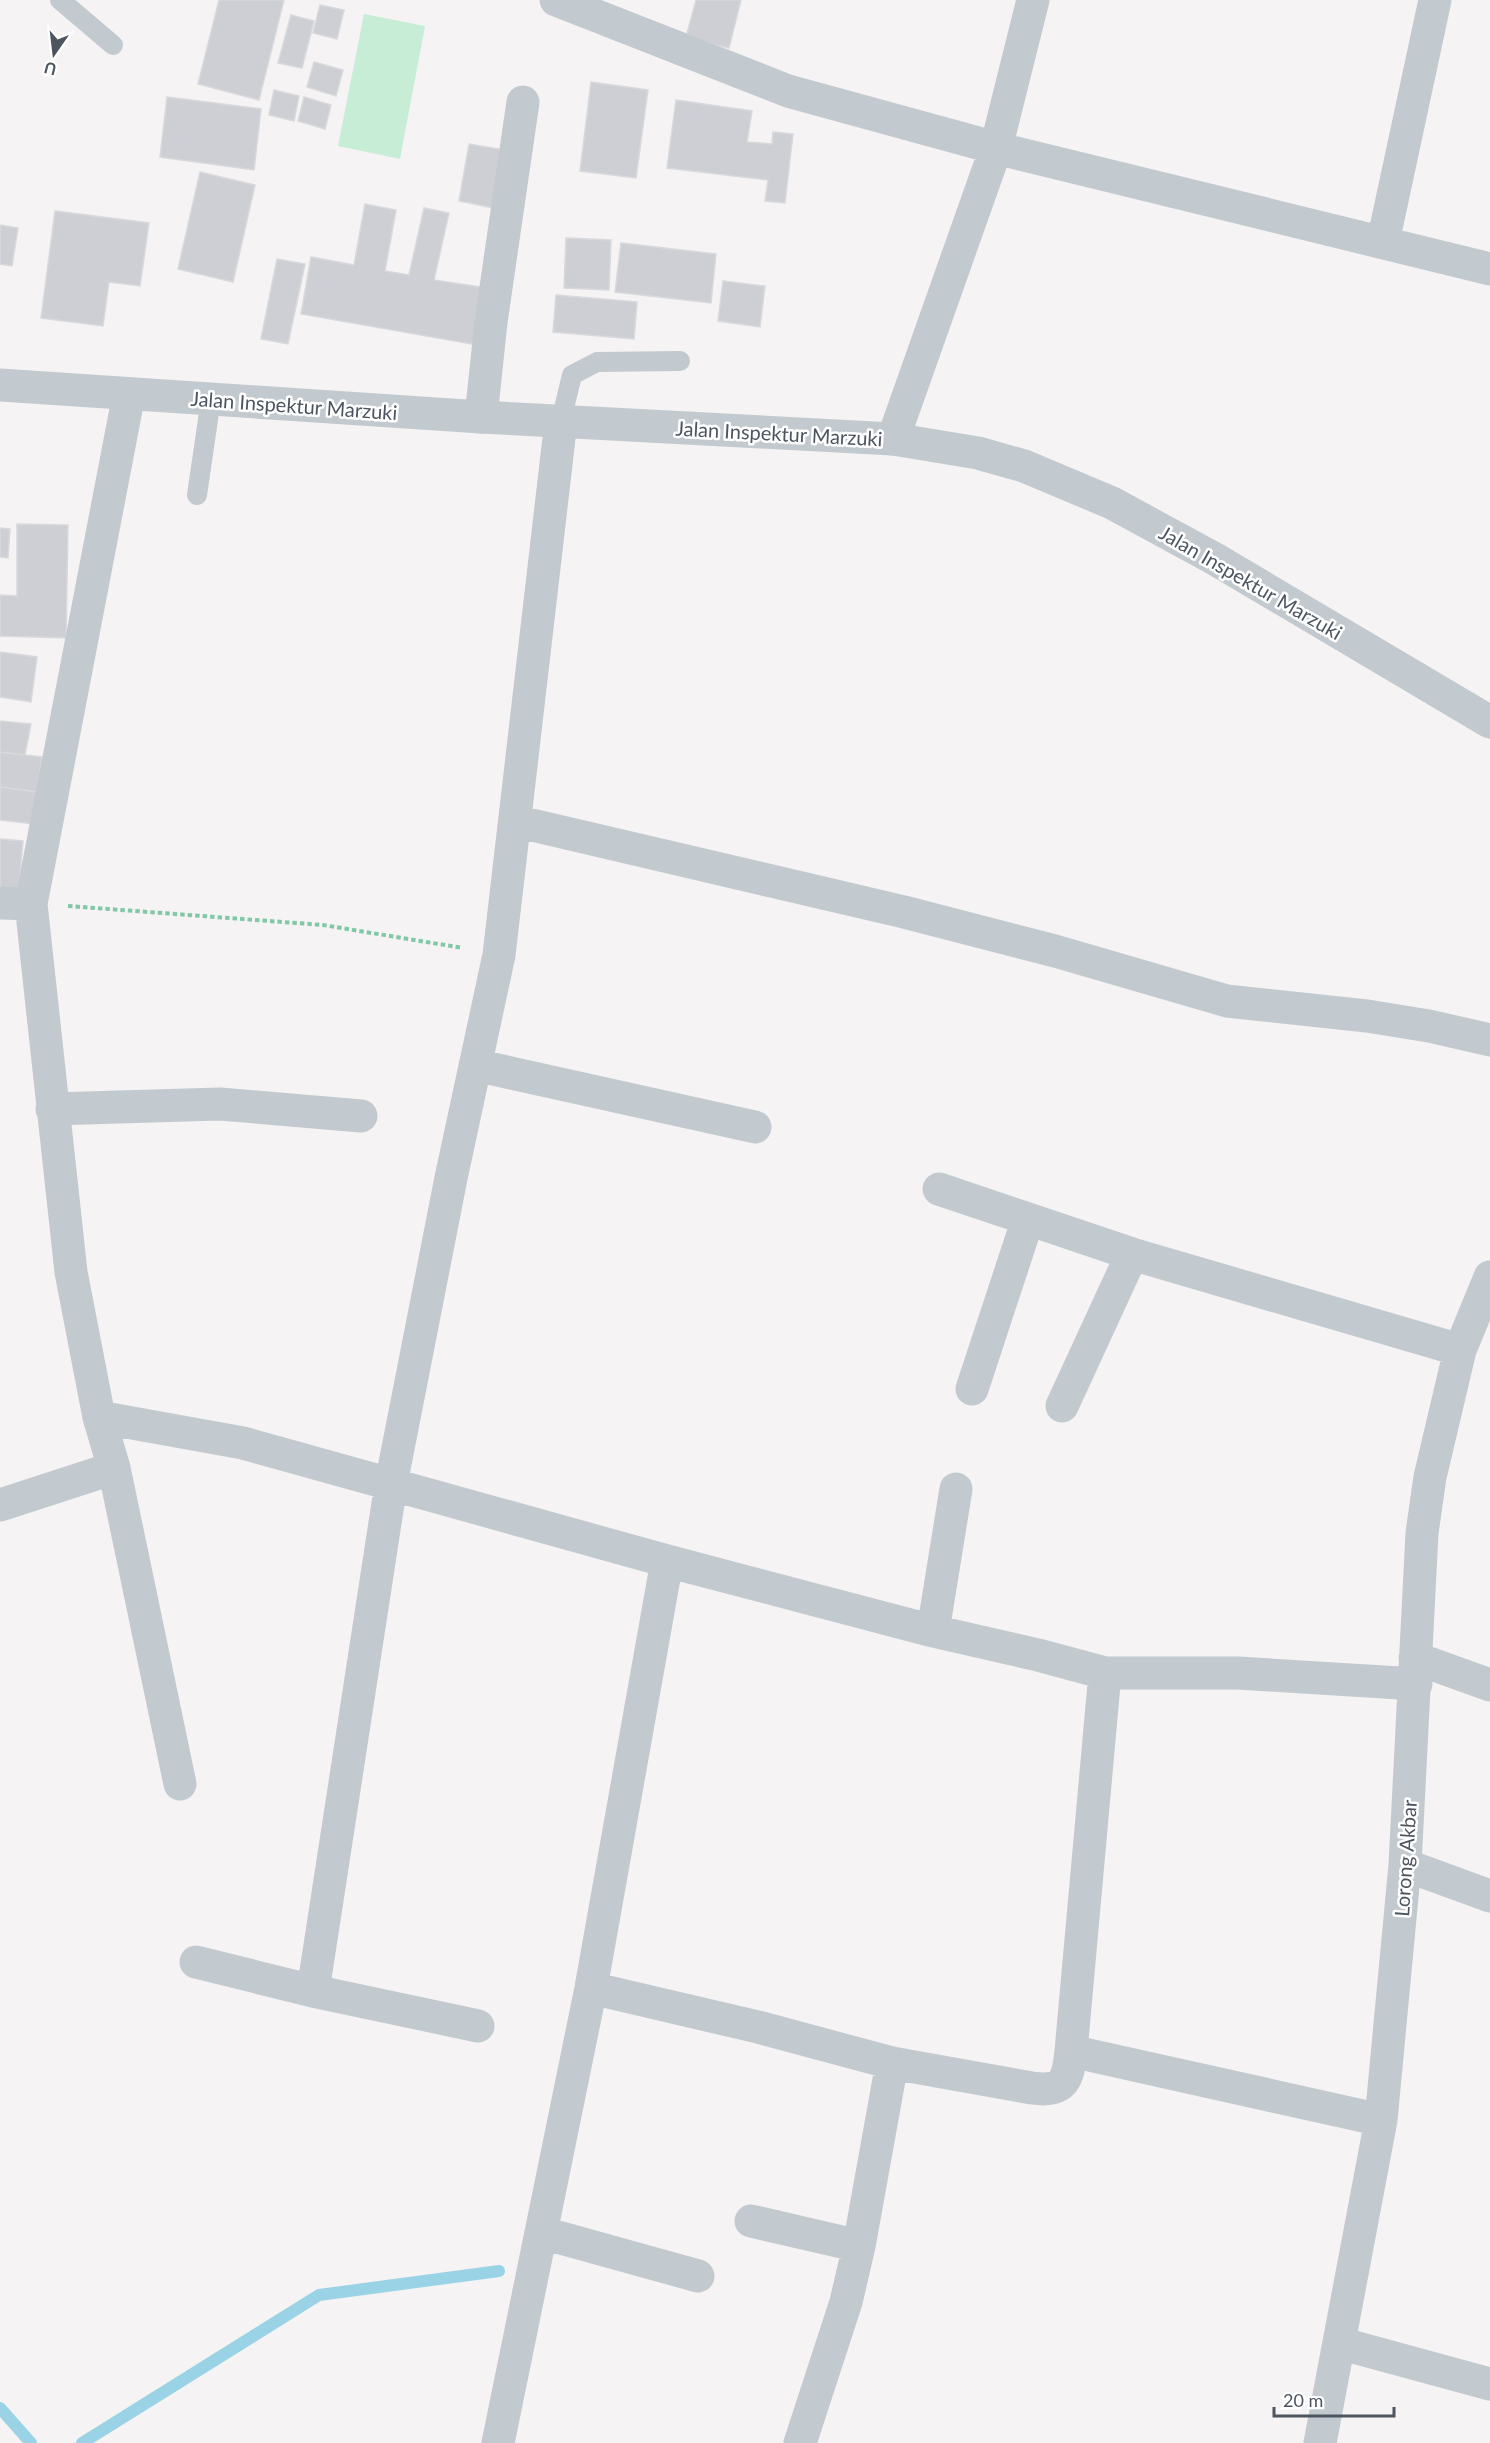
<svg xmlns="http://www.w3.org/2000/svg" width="1490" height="2443" font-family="Lato,sans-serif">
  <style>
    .green { fill: #c7edd7 }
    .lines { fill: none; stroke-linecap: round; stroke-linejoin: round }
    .stream { stroke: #99d3e5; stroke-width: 12 }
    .building { fill: #cdcfd4; stroke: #d8d9dd; stroke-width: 1.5 }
    .path { stroke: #82c8a8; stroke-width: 4; stroke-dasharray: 4.5 3; stroke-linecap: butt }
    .service { stroke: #c2cad0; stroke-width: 20 }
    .minor { stroke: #c2cad0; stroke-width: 33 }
    .tertiary { stroke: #c2cad0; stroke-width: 33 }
    .labels { text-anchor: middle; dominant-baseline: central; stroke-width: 5; stroke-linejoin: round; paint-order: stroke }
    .street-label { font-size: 20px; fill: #4c555f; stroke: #fff }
  </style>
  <rect width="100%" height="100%" fill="#f5f3f3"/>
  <path class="green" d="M364,14L425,26L400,159L338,146Z"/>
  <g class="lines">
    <path class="stream" d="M0,2408L31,2443
      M82,2443L319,2295L499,2271"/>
  </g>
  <path class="building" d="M219,0H284L259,100L198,84Z
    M696,0H741L729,48L686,37Z
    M320,5L344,10L337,39L313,33Z
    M291,15L314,21L302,68L278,63Z
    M314,62L343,70L336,96L307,87Z
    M591,82L648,90L636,178L580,171Z
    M274,90L299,96L294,121L269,115Z
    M167,97L261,109L254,170L160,157Z
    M304,97L331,105L325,129L298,121Z
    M676,100L752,111L747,142L772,144L773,132L793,134L785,203L765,201L768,180L667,168Z
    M469,144L505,150L494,208L459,201Z
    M200,172L255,185L233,282L178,269Z
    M365,204L396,210L385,271L409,275L424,208L449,213L434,280L487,288L477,345L301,314L311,257L354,265Z
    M55,211L149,223L140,286L109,282L103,326L41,318Z
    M0,225L18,228L12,266L0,264Z
    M566,238L611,240L609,290L564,288Z
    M621,243L716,254L711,303L615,292Z
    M277,259L305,264L288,344L261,339Z
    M723,281L765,286L760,327L718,321Z
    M556,295L637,302L634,339L553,332Z
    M17,524L68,525L66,638L0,636V595L17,596Z
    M0,528L10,529L8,558L0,557Z
    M0,652L37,657L31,702L0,697Z
    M0,721L31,724L25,755L0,752Z
    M0,752L42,757L37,792L0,787Z
    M0,787L37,792L42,825L0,820Z
    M0,839L23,841L18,895L0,893Z"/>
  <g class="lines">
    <path class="path" d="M68,906L323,925L463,948"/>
    <path class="service" d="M60,0L113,45
      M561,421L572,375L597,362L680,361
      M197,495L211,399"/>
    <path class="minor" d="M556,0L788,91L996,148L1490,269
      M1383,242L1435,0
      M129,394L31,904L71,1272L99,1417L114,1468L180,1784
      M481,417L491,322L523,102
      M893,439L996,148L1033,0
      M515,821L904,912L1055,951L1227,1001L1367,1016L1429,1026L1490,1040
      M0,903L31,904
      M475,1065L755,1127
      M52,1109L220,1104L361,1116
      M939,1189L1132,1254L1460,1350
      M972,1389L1028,1219
      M1062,1406L1132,1254
      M99,1417L243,1443L667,1561L933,1631L1038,1655L1105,1673H1238L1416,1684
      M0,1505L114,1468
      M933,1631L956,1489
      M1415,1658L1490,1685
      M1405,1865L1490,1896
      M196,1962L313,1991
      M591,1988L758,2027L892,2063L1032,2088C1065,2093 1068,2079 1071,2051L1381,2120
      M478,2026L313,1991L391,1484L451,1178L499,955L561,421
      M1071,2051L1105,1673
      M751,2221L859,2246
      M543,2233L698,2276
      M1339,2343L1490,2384
      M498,2443L591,1988L667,1561
      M800,2443L846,2302L859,2246L892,2063
      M1320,2443L1381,2120L1405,1865L1422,1533L1430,1477L1460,1350L1490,1277"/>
    <path class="tertiary" d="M0,385L481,417L893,439L978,453L1024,466L1112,503L1215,559L1490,722"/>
  </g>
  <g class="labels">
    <g class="street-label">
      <text transform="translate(294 405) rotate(4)">Jalan Inspektur Marzuki</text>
      <text transform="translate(779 433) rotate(3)">Jalan Inspektur Marzuki</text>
      <text transform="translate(1251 582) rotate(30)">Jalan Inspektur Marzuki</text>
      <text transform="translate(1405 1858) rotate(-86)">Lorong Akbar</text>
    </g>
  </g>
  <g transform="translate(54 54) rotate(194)" stroke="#ffffff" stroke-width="4.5" paint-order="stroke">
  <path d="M0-4.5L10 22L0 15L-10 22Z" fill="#4c555f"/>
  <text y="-9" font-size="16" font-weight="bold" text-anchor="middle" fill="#4c555f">U</text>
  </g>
  <path d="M1274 2407v9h120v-9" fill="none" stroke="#4c555f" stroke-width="3"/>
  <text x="1283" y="2407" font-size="18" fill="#4c555f" stroke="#ffffff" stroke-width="4.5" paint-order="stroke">20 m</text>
</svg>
